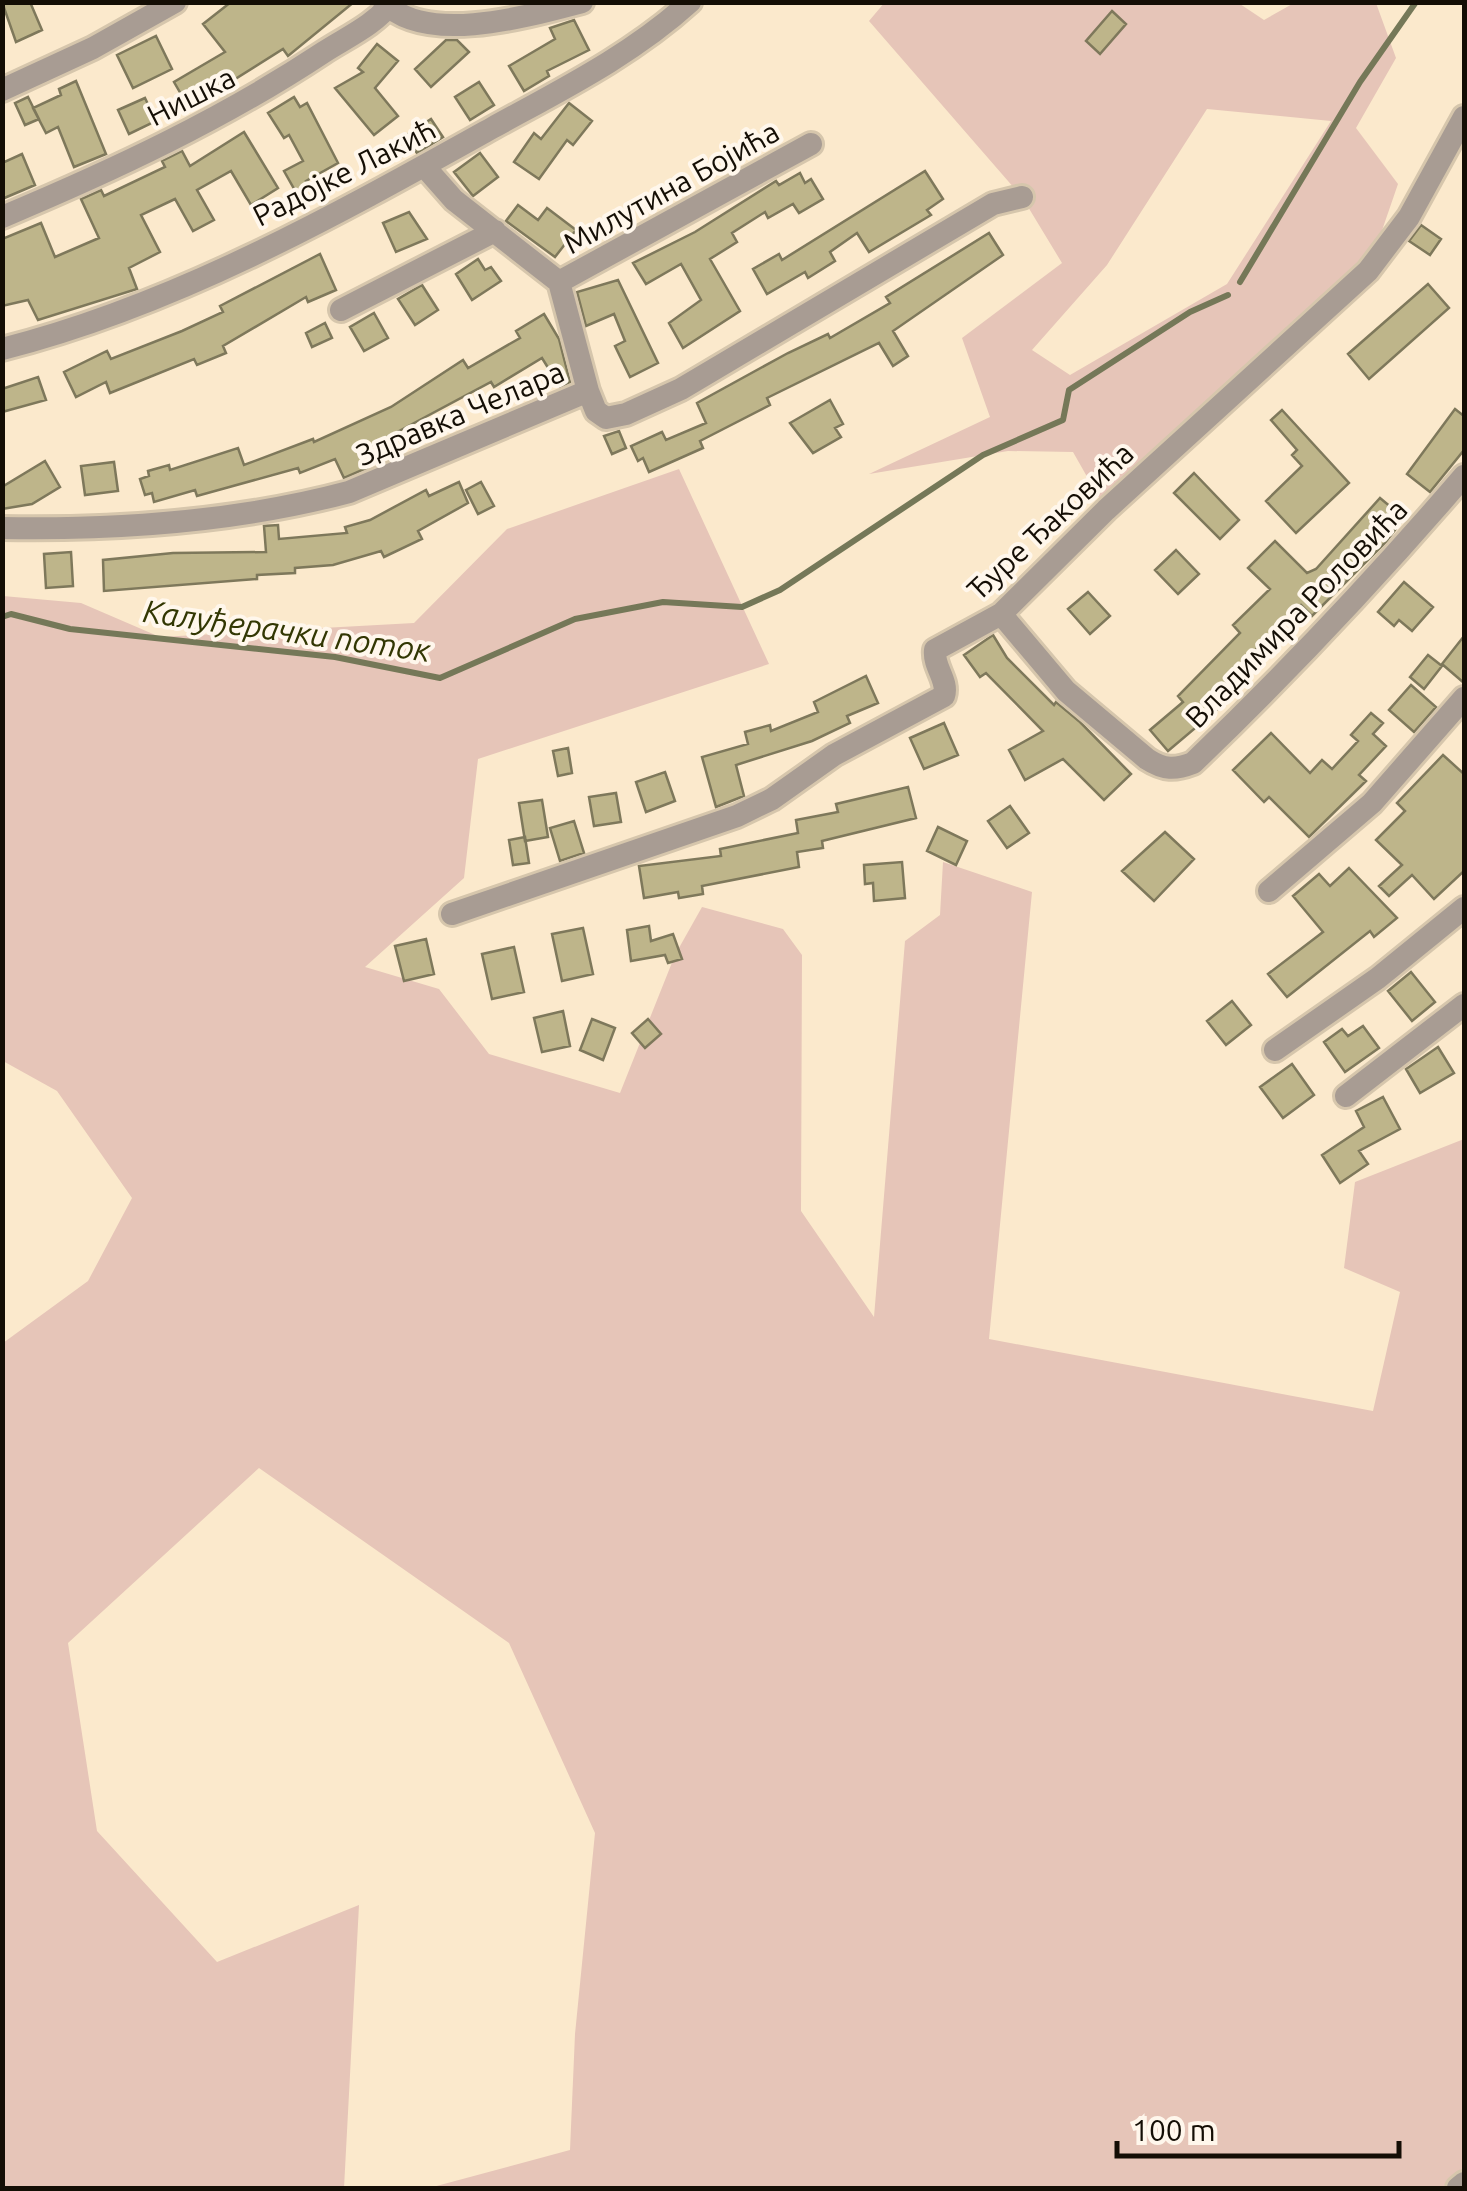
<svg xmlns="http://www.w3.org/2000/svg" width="1467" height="2191" font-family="Ubuntu,sans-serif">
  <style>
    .green { fill: #e6c5b8; fill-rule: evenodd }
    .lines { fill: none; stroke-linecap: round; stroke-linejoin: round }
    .stream { stroke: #757858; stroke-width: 6 }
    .building { fill: #beb58a; stroke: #7e785b; stroke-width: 2.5 }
    .minor-casing { stroke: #d6c6ac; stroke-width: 28 }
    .minor { stroke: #a89c93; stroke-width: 22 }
    .labels { text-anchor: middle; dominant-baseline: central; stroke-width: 8; stroke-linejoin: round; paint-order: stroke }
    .street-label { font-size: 30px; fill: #140e05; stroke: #fff7ec }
    .water-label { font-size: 32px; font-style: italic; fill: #323703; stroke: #fff7ec }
  </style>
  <rect width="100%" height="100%" fill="#fbe9cc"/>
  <path class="green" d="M885,2H1237L1264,20L1294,3H1376L1396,58L1356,128L1398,184L1368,271L1106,510L1073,452L1008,451L869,474L990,417L962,338L1062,263L1022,197L869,21ZM1207,109L1331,121L1227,284L1070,375L1032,350L1107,265Z
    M679,469L769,664L478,759L464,878L365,967L439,989L489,1054L620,1093L675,955L702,907L783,929L802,955L801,1211L874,1317L905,941L940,915L943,862L1032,892L989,1339L1373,1411L1400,1292L1344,1268L1355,1182L1464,1139V2168L1442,2188H429L570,2150L575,2034L595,1833L509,1643L259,1468L68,1643L97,1831L217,1962L359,1905L344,2188H3V1343L88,1281L132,1198L57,1091L3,1061V596L81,603L160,637L414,623L507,529Z"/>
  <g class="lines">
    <path class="stream" d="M1240,282L1360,82L1416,2
      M2,617L11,614L70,629L335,657L440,678L575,619L663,602L742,607L780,590L983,455L1063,420L1069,390L1190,312L1228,295"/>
  </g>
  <path class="building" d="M2,2H30L42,30L16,42Z
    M231,2H354L288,56L283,49L189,108L174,82L225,52L203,24Z
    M1112,11L1126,24L1100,54L1086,41Z
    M574,20L589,50L547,71L549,76L524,91L509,66L555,39L550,28Z
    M156,36L172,69L133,88L117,55Z
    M446,40H457L469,52L431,87L415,69Z
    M377,44L398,61L375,88L398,116L374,135L335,88L363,72L358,68Z
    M76,81L106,154L74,167L58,127L46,133L33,108L61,95L59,89Z
    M479,82L494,105L470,120L455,97Z
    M28,97L39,119L25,125L15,103Z
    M294,97L300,107L307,103L338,163L306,181L309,187L297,194L284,171L303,161L289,135L284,138L268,113Z
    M145,98L156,121L129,134L118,110Z
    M569,103L592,121L573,145L567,140L539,179L514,162L534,133L541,139Z
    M431,119L443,137L417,153L405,136Z
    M244,132L278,188L251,205L231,171L197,190L214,220L193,231L175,199L141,215L160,252L129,268L137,289L38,320L28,300L2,306V239L41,223L55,257L99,238L81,199L101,190L104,196L165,167L162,161L182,151L190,166Z
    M480,153L498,177L473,196L454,172Z
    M22,154L35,185L2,199V163Z
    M925,171L943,199L927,210L931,215L869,252L857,233L830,252L835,261L808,278L805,272L767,294L753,269L779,254L782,260Z
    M800,173L805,183L811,179L823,199L799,213L793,204L768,218L765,212L732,233L737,242L710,259L740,311L683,348L669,323L701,300L681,264L646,284L633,263L695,232L776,181L779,185Z
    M518,205L538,220L547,208L576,230L555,257L506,221Z
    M409,212L427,239L396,252L383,223Z
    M1421,225L1441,239L1430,255L1409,241Z
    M989,233L1003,255L893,331L908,356L893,366L879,343L767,398L770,405L700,441L703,448L649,472L643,458L638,461L631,446L662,432L666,440L706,423L697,403L788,353L828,334L830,338L890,303L886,297Z
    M320,254L336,290L308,302L306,297L223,346L226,353L197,365L194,359L110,393L106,382L76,397L64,372L107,351L111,359L182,331L223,312L220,306Z
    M478,259L485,270L491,267L501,281L472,300L456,274Z
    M618,280L658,363L630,377L615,346L625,341L614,314L586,326L577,292Z
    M1428,284L1449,308L1369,379L1348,354Z
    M422,285L438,310L415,325L398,299Z
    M374,313L388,338L364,351L350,327Z
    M544,314L559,339L570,382L560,387L542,358L494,387L491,382L360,452L367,468L344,478L335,459L300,473L298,468L197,496L195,490L154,502L152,493L145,495L140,479L149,476L148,471L169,465L170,470L238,448L244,465L313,439L314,442L391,407L463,360L468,368L520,338L516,331Z
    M325,323L332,338L312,347L306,333Z
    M38,377L46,400L2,412V389Z
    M830,400L843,424L835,428L841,437L813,453L790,423Z
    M1455,409L1464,416V450L1430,492L1407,474Z
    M1282,410L1349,483L1296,533L1266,501L1302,466L1292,455L1297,450L1271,420Z
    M619,431L626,448L612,454L604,436Z
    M45,461L60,487L32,504L2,509V487Z
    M114,462L118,491L85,495L81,466Z
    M1194,473L1239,520L1220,539L1174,493Z
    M459,482L468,503L418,531L422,539L384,557L381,551L333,565L295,568V573L257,575V579L104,591L103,560L173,553L266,552L264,526L278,525L279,539L347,533L345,527L370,520L426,490L429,496Z
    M481,482L494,506L478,514L466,490Z
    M1380,498L1404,518L1386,542L1312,616L1301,605L1244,661L1252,670L1222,698L1226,702L1168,751L1150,730L1183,702L1178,696L1240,633L1233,625L1270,589L1248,568L1275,541L1307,573L1316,569Z
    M1176,550L1199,574L1178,594L1155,570Z
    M71,552L73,586L46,588L44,554Z
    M1404,582L1433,607L1412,631L1399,620L1394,626L1378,612Z
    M1088,592L1110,616L1090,634L1068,609Z
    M993,635L1007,658L1054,705L1056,702L1080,722L1131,774L1104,800L1063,759L1025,780L1009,750L1043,731L986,673L980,677L964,655Z
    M1464,636V683L1442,664Z
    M1428,655L1442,666L1424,689L1410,677Z
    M866,676L878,703L847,716L850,723L812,741L736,765L744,796L716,807L702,757L748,744L745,732L770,725L771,731L818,712L814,702Z
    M1411,685L1436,707L1414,732L1389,710Z
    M1371,713L1383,723L1373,734L1386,746L1359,775L1366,781L1309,837L1269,797L1264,802L1233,770L1271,733L1310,773L1322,760L1332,769L1358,741L1351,735Z
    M944,723L958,755L924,769L910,738Z
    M568,748L572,773L558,776L553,751Z
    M1443,755L1464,774V871L1434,899L1412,875L1389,896L1379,886L1402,865L1376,840L1405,811L1397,803Z
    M665,772L675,801L646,812L636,782Z
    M908,787L916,818L822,841L823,848L797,852L799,867L702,886L703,894L679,898L678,892L644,898L639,866L721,856L720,849L798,833L796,820L838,812L836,804Z
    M616,793L621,822L594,826L589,797Z
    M542,800L548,837L525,841L519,803Z
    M1010,806L1029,833L1007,848L988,821Z
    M574,821L584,853L560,861L550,828Z
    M938,827L967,841L956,865L927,851Z
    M1165,832L1194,859L1154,901L1122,871Z
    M525,837L529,863L513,865L509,840Z
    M902,862L905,898L874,901L873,883L865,884L864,865Z
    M1349,868L1397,918L1374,937L1370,931L1287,997L1268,974L1323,932L1293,896L1319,874L1330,886Z
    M649,926L651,941L673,934L682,959L668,963L665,955L631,961L627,930Z
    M583,928L593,974L562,981L552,934Z
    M426,939L434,974L404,981L395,946Z
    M514,947L524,992L492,999L482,954Z
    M1411,972L1435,1002L1412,1021L1388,991Z
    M1232,1001L1251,1025L1226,1045L1207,1021Z
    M563,1011L570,1046L542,1052L534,1018Z
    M592,1019L615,1028L603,1060L580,1050Z
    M648,1019L661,1034L645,1048L632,1033Z
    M1363,1026L1379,1048L1345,1072L1324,1042L1342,1029L1348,1036Z
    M1438,1047L1454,1073L1420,1093L1406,1069Z
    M1292,1064L1314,1095L1283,1118L1260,1087Z
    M1383,1097L1400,1129L1359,1151L1368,1164L1340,1183L1322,1155L1364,1127L1356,1111Z"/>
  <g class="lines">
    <defs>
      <path id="minor" d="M384,2C425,46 529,16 582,2
        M2,90L93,48L175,2
        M424,166L454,200L559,282L588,391L596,411L606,418L626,414L681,389L993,204L1022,197
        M2,217C114,170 223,119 324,52C347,37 375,25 392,2
        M559,282L811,144
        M341,310L495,231
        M2,349C176,305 336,215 492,128C559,91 632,55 690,2
        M2,528C118,530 237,522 349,492L588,391
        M1001,614L1066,691L1147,759C1164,770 1175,770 1193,763C1289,671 1378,576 1464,476
        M1269,891L1372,803L1464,698
        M452,914L737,816L772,799L834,755L944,696C949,681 933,667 935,650L1001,614L1106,510L1368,271L1409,217L1464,117
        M1275,1050L1378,978L1464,908
        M1346,1096L1464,1005
        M1458,2188L1464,2183"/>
    </defs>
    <use href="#minor" class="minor-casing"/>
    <use href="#minor" class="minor"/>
  </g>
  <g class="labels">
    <g class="street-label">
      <text transform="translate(191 96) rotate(-27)">Нишка</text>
      <text transform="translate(344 172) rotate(-27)">Радојке Лакић</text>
      <text transform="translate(671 187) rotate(-29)">Милутина Бојића</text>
      <text transform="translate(460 413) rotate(-23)">Здравка Челара</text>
      <text transform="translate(1050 521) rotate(-43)">Ђуре Ђаковића</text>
      <text transform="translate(1296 613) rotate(-46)">Владимира Роловића</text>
    </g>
    <g class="water-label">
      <text transform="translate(287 630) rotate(8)">Калуђерачки поток</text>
    </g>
  </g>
  <rect width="1467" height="2191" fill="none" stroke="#140e05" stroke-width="10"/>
  <path d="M1117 2141v15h282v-15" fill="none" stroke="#140e05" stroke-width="5"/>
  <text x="1132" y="2141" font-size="30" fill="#140e05" stroke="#fff7ec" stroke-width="8" paint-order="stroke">100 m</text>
</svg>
